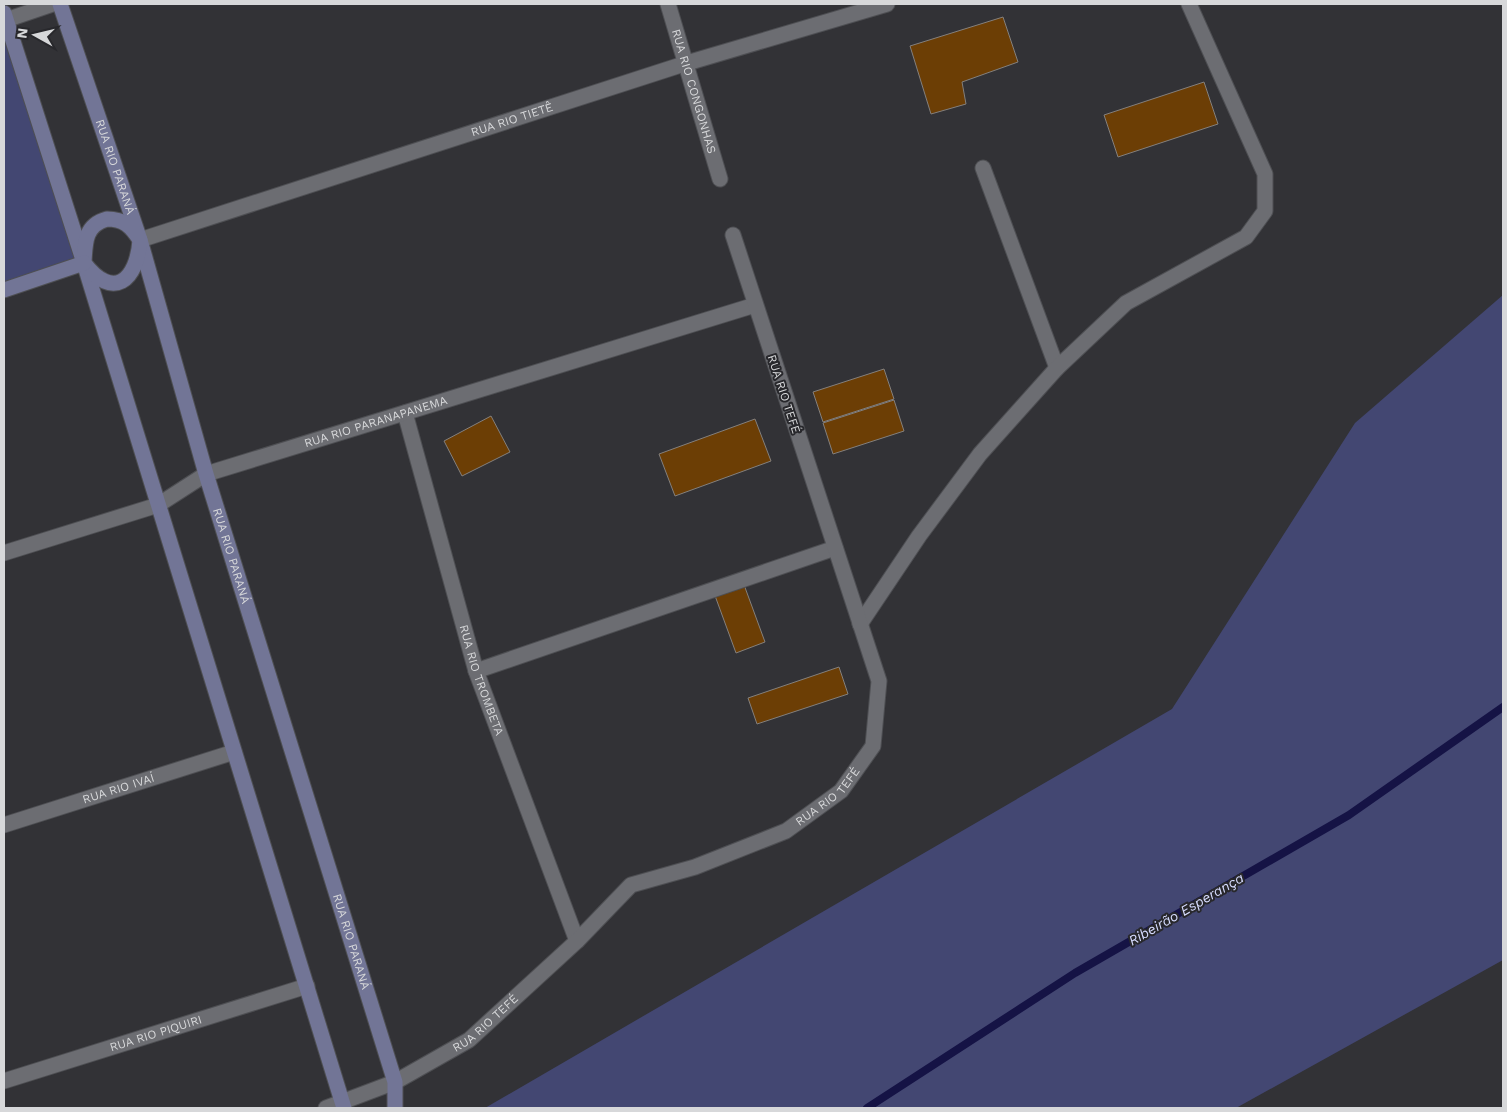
<svg xmlns="http://www.w3.org/2000/svg" width="1507" height="1112" font-family="'Work Sans',sans-serif">
  <style>
    .green { fill: #434772 }
    .lines { fill: none; stroke-linecap: round; stroke-linejoin: round }
    .stream { stroke: #151345; stroke-width: 8 }
    .building { fill: #6c3e05; stroke: #84807d }
    .street-casing { stroke: #4e4f53; stroke-width: 17 }
    .secondary-casing { stroke: #4e4f53; stroke-width: 17 }
    .street { stroke: #6c6d72; stroke-width: 15 }
    .secondary { stroke: #727596; stroke-width: 15 }
    .labels { text-anchor: middle; dominant-baseline: central; stroke-width: 4; stroke-linejoin: round; paint-order: stroke }
    .street-label { font-size: 12px; fill: #d7d8da; stroke: #28282c }
    .water-label { font-size: 14px; font-style: italic; fill: #d7dcff; stroke: #28282c }
  </style>
  <rect width="100%" height="100%" fill="#323236"/>
  <path class="green" d="M4,13L84,263L4,290Z
    M1503,295V960L1236,1108H485L1172,709L1355,423Z"/>
  <g class="lines">
    <path class="stream" d="M867,1108L1075,973L1349,815L1503,707"/>
  </g>
  <path class="building" d="M1003,17L1018,62L962,82L966,104L931,114L910,46Z
    M1204,82L1218,124L1118,157L1104,115Z
    M884,369L894,399L823,422L813,392Z
    M894,400L904,431L833,454L823,423Z
    M491,416L510,452L462,476L444,441Z
    M755,419L771,461L675,496L659,454Z
    M743,582L765,642L736,653L714,593Z
    M839,667L848,694L757,724L748,698Z"/>
  <g class="lines">
    <defs>
      <g id="street">
        <path id="s1" d="M668,4L720,179"/>
        <path d="M6,20L53,4"/>
        <path d="M983,168L1057,368"/>
        <path id="s2" d="M140,240L687,63L887,4"/>
        <path id="s3" d="M405,413L476,671L577,941"/>
        <path id="s4" d="M4,553L158,505L206,474L755,305"/>
        <path d="M860,624L919,536L980,454L1057,368L1126,303L1246,237L1265,211V174L1189,4"/>
        <path d="M476,671L835,548"/>
        <path id="s5" d="M4,825L234,752"/>
        <path id="s6" d="M4,1081L307,986"/>
        <path id="s7" d="M326,1108L395,1082L469,1040L577,941L631,885L695,867L786,831L841,791L873,746L879,681L733,235"/>
      </g>
      <g id="secondary">
        <path id="s8" d="M60,4L140,240L206,474L395,1082V1108"/>
        <path d="M4,13L84,263L344,1108"/>
        <path d="M107,219C124,219 131,226 140,240C137,281 113,301 84,263C85,242 85,225 107,219Z"/>
        <path d="M4,290L84,263"/>
      </g>
    </defs>
    <use href="#street" class="street-casing"/>
    <use href="#secondary" class="secondary-casing"/>
    <use href="#street" class="street"/>
    <use href="#secondary" class="secondary"/>
  </g>
  <g class="labels">
    <g class="street-label">
      <text stroke="none"><textPath href="#s1" startOffset="91">RUA RIO CONGONHAS</textPath></text>
      <text stroke="none"><textPath href="#s2" startOffset="391">RUA RIO TIETÊ</textPath></text>
      <text stroke="none"><textPath href="#s8" startOffset="172">RUA RIO PARANÁ</textPath></text>
      <text transform="translate(784 394) rotate(72)">RUA RIO TEFÉ</text>
      <text stroke="none"><textPath href="#s4" startOffset="396">RUA RIO PARANAPANEMA</textPath></text>
      <text stroke="none"><textPath href="#s8" startOffset="578">RUA RIO PARANÁ</textPath></text>
      <text stroke="none"><textPath href="#s3" startOffset="278">RUA RIO TROMBETA</textPath></text>
      <text stroke="none"><textPath href="#s5" startOffset="120">RUA RIO IVAÍ</textPath></text>
      <text stroke="none"><textPath href="#s7" startOffset="602">RUA RIO TEFÉ</textPath></text>
      <text stroke="none"><textPath href="#s8" startOffset="982">RUA RIO PARANÁ</textPath></text>
      <text stroke="none"><textPath href="#s7" startOffset="182">RUA RIO TEFÉ</textPath></text>
      <text stroke="none"><textPath href="#s6" startOffset="159">RUA RIO PIQUIRI</textPath></text>
    </g>
    <g class="water-label">
      <text transform="translate(1186 909) rotate(-30)">Ribeirão Esperança</text>
    </g>
  </g>
  <rect width="1507" height="1112" fill="none" stroke="#d7d8da" stroke-width="10"/>
  <g transform="translate(35 35) rotate(278)" stroke="#28282c" stroke-width="4" paint-order="stroke">
  <path d="M0-4L9 19L0 12L-9 19Z" fill="#d7d8da"/>
  <text y="-8" font-size="14" font-weight="bold" text-anchor="middle" fill="#d7d8da">N</text>
  </g>
</svg>
